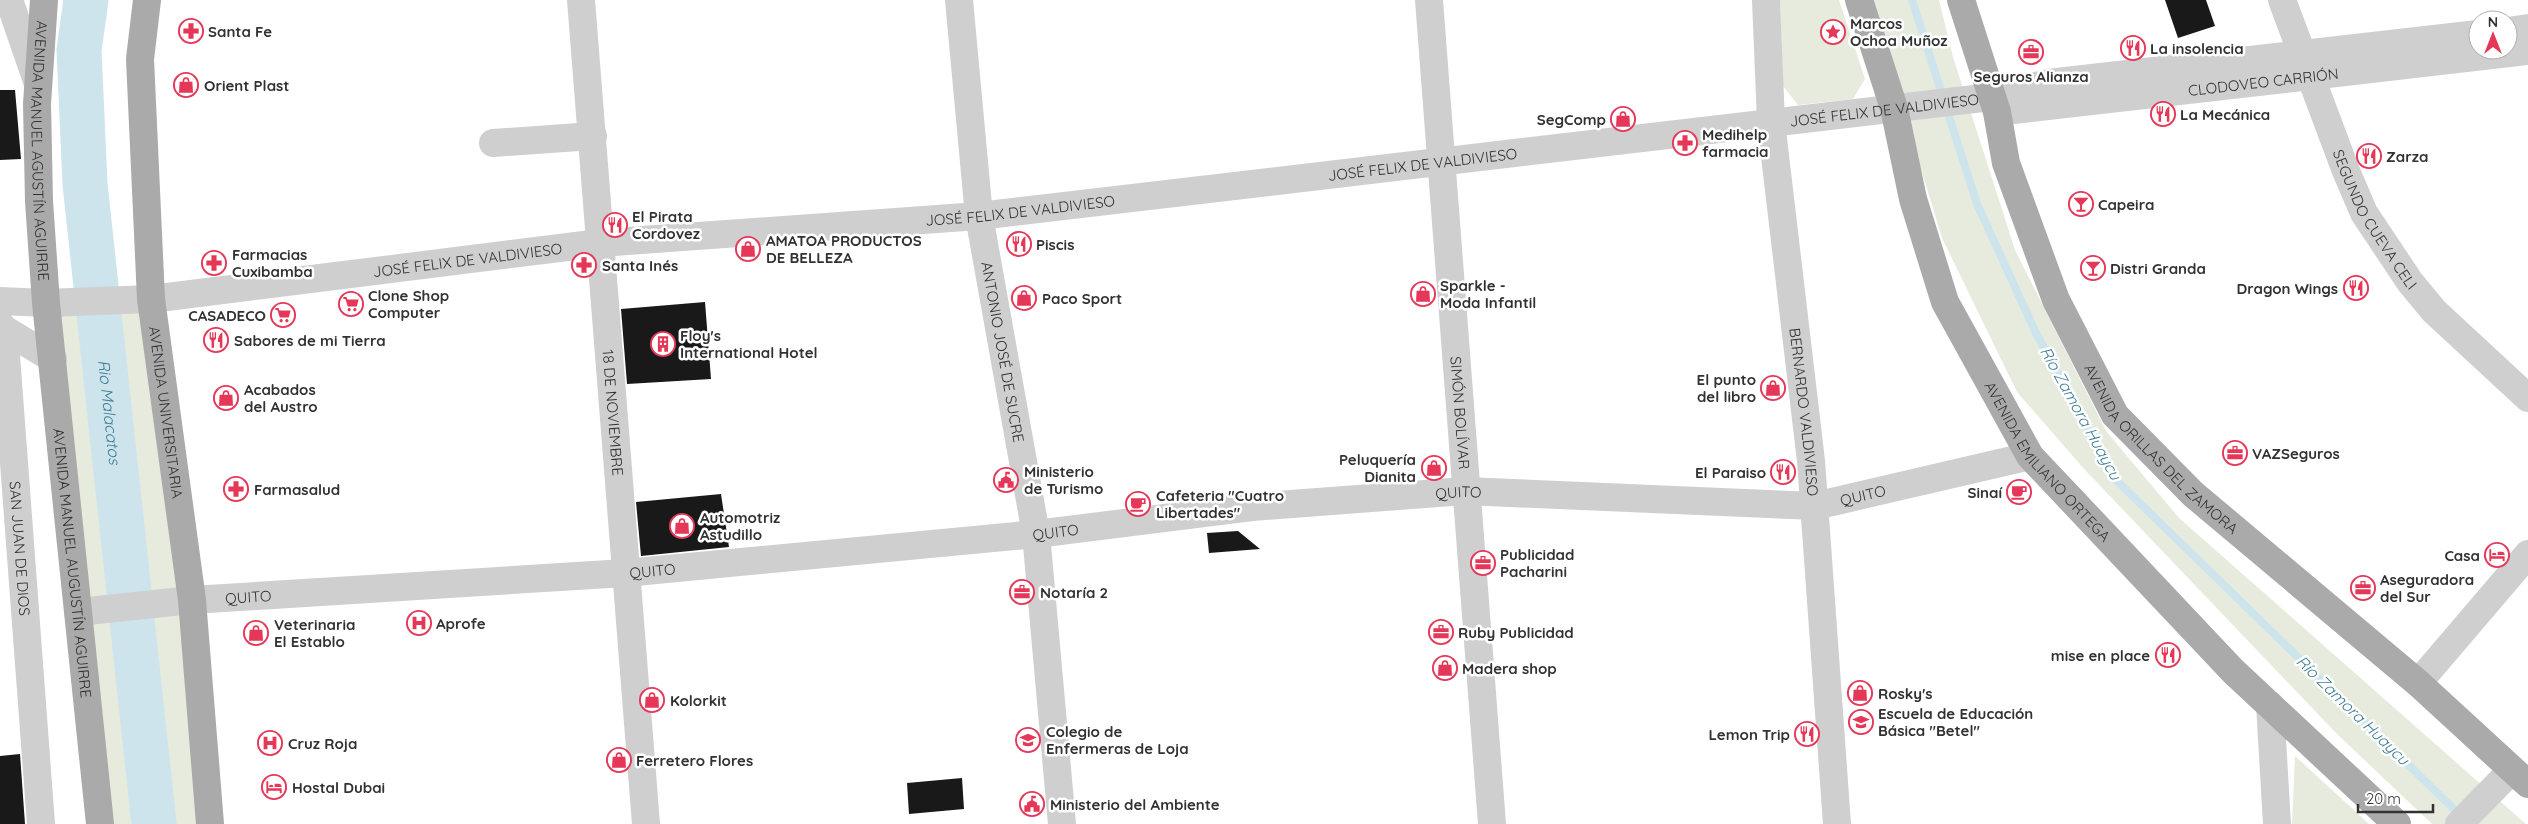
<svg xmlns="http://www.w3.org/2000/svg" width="2528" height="824" font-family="Quicksand,sans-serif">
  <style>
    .green { fill: #e6ebdd }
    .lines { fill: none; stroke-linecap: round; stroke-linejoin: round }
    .stream { stroke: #cde4ed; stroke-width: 8 }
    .river { stroke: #cde4ed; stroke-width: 45 }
    .building { fill: #191919 }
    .minor { stroke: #cfcfcf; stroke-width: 28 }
    .tertiary { stroke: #cfcfcf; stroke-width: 28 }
    .primary { stroke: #aaa; stroke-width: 28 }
    .labels { text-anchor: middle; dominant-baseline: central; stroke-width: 5; stroke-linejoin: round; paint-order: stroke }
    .poi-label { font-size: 15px; font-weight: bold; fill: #323232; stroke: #fff; text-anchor: start }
    .street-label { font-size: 15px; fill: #323232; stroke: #fff }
    .water-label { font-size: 16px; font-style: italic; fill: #3f7d95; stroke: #fff }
  </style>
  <rect width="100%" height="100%" fill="#fff"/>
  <path class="green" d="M1780,0H1839L1865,79L1853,99L1798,105L1783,86Z
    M1873,0H1939L1953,57L2015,250L2106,431L2179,518L2526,824H2432L2337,734L2085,470L2017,392L1942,238L1908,126Z
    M148,302L209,824H101L48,304Z
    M2295,756L2369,824H2292Z"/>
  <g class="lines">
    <path class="stream" d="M1912,0L1977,204L2036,333L2114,478L2461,816"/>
    <path class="river" id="s1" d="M86,0L79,50L85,184L154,824"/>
  </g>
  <path class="building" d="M2165,0H2206L2215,26L2178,38Z
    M0,90H15L21,159L0,160Z
    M705,302L711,379L627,384L621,309Z
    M721,494L729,547L641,556L636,502Z
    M1238,531L1260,549L1209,553L1207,533Z
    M20,754L25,824H0V756Z
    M962,778L964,809L909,814L907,783Z"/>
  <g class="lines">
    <g class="minor">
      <path d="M9,0L38,84"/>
      <path id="s2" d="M1429,0L1492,824"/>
      <path id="s3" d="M1766,0L1771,122L1811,461L1837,824"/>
      <path id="s4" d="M2282,0L2346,171L2364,213L2410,282L2434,311L2528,398"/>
      <path d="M2508,31L2528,28"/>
      <path id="s5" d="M1997,112L2528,51"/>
      <path d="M493,143L593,136"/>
      <path id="s6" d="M0,301L46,303L151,299L600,243L979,216L1991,97L2048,83L2478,34"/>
      <path d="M0,324L4,329L53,359"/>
      <path id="s7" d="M4,329L41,824"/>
      <path id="s8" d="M78,612L192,600L625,573L1036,534L1252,507L1465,491L1815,506L2030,456"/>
      <path d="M2418,683L2528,554"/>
      <path d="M2270,705L2277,824"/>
    </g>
    <g class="tertiary">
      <path id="s9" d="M581,0L646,824"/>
      <path id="s10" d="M959,0L979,216L1036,534L1062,824"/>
      <path d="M2459,824L2512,770"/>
    </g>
    <g class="primary">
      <path id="s11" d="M44,0L37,104L39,201L46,303L100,824"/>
      <path id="s12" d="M147,0L140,59L151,299L192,600L210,824"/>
      <path id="s13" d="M1859,0L1894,108L1913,199L1945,302L2030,456L2233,671L2397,824"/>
      <path id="s14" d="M1961,0L1997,112L2006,163L2056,300L2115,415L2193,494L2418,683L2528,784"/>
    </g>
  </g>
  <defs>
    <symbol id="pharmacy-ring" viewBox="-11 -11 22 22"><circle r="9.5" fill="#fff" stroke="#e53757" stroke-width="1.5"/><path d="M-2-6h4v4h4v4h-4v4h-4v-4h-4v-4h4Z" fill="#e53757"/></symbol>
    <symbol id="sight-ring" viewBox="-11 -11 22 22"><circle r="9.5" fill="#fff" stroke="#e53757" stroke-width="1.5"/><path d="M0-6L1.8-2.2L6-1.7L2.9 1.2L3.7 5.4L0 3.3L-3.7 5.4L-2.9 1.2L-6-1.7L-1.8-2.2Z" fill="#e53757"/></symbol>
    <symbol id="restaurant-ring" viewBox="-11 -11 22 22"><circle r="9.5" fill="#fff" stroke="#e53757" stroke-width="1.5"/><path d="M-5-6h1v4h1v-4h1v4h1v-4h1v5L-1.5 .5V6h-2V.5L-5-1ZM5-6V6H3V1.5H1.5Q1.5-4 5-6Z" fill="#e53757"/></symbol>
    <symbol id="office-ring" viewBox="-11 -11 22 22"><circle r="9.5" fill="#fff" stroke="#e53757" stroke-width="1.5"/><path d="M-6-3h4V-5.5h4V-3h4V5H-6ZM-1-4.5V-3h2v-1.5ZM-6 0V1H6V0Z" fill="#e53757"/></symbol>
    <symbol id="shop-ring" viewBox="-11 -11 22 22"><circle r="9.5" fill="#fff" stroke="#e53757" stroke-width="1.5"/><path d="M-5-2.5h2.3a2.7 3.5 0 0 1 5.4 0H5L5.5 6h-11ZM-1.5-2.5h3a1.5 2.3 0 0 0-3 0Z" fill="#e53757"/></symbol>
    <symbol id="bar-ring" viewBox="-11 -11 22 22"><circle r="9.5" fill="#fff" stroke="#e53757" stroke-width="1.5"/><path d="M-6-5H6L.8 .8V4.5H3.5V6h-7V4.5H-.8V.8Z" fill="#e53757"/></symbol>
    <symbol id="supermarket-ring" viewBox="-11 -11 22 22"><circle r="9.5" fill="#fff" stroke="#e53757" stroke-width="1.5"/><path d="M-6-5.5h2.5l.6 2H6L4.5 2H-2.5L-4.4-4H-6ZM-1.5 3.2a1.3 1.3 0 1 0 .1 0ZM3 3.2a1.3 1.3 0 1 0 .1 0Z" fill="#e53757"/></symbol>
    <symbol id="building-ring" viewBox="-11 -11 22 22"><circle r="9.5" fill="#fff" stroke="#e53757" stroke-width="1.5"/><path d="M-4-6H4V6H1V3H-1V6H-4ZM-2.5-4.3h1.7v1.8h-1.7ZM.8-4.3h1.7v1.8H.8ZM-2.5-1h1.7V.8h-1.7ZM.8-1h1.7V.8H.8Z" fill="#e53757"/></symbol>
    <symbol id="civic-ring" viewBox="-11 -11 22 22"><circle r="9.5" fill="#fff" stroke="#e53757" stroke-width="1.5"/><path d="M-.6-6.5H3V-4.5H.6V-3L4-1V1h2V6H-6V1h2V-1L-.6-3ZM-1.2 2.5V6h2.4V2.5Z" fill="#e53757"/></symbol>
    <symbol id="cafe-ring" viewBox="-11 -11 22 22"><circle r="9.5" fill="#fff" stroke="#e53757" stroke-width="1.5"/><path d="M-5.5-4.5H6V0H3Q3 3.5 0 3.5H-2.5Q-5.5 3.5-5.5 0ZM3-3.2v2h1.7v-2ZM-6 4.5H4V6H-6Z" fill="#e53757"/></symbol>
    <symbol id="hotel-ring" viewBox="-11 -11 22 22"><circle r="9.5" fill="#fff" stroke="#e53757" stroke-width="1.5"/><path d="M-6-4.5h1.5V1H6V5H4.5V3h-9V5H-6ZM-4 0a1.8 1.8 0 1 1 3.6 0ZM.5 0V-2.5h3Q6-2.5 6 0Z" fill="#e53757"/></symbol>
    <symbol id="hospital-ring" viewBox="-11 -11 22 22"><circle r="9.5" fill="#fff" stroke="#e53757" stroke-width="1.5"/><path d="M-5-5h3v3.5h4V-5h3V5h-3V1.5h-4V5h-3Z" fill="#e53757"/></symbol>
    <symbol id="school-ring" viewBox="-11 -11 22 22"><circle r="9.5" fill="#fff" stroke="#e53757" stroke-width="1.5"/><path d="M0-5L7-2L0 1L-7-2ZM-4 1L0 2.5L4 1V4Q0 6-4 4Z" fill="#e53757"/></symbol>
  </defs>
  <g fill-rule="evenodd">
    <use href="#pharmacy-ring" x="177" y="17" width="28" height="28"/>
    <use href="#sight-ring" x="1819" y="18" width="28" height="28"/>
    <use href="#restaurant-ring" x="2119" y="34" width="28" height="28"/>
    <use href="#office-ring" x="2017" y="38" width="28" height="28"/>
    <use href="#shop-ring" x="172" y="71" width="28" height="28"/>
    <use href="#restaurant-ring" x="2149" y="100" width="28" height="28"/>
    <use href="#shop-ring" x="1609" y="105" width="28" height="28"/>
    <use href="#pharmacy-ring" x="1671" y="129" width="28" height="28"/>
    <use href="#restaurant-ring" x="2355" y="142" width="28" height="28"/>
    <use href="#bar-ring" x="2067" y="190" width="28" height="28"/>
    <use href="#restaurant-ring" x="601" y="211" width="28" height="28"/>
    <use href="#restaurant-ring" x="1005" y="230" width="28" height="28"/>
    <use href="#shop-ring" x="734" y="235" width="28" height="28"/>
    <use href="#pharmacy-ring" x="200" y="249" width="28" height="28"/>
    <use href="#pharmacy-ring" x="570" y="251" width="28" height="28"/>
    <use href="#bar-ring" x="2079" y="254" width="28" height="28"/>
    <use href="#restaurant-ring" x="2342" y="274" width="28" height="28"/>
    <use href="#shop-ring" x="1409" y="280" width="28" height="28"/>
    <use href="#shop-ring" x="1010" y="284" width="28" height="28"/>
    <use href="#supermarket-ring" x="337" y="290" width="28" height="28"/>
    <use href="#supermarket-ring" x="269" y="301" width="28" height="28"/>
    <use href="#restaurant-ring" x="202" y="326" width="28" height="28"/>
    <use href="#building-ring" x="649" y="330" width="28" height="28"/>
    <use href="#shop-ring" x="1759" y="374" width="28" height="28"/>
    <use href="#shop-ring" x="212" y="384" width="28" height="28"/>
    <use href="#office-ring" x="2221" y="439" width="28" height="28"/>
    <use href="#shop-ring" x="1420" y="454" width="28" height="28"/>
    <use href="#restaurant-ring" x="1769" y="458" width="28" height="28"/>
    <use href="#civic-ring" x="992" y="466" width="28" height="28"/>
    <use href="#pharmacy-ring" x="222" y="475" width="28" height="28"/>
    <use href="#cafe-ring" x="2005" y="478" width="28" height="28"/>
    <use href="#cafe-ring" x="1124" y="490" width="28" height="28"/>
    <use href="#shop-ring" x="668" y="512" width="28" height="28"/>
    <use href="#hotel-ring" x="2483" y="541" width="28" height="28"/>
    <use href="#office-ring" x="1469" y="549" width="28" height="28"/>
    <use href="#office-ring" x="2349" y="574" width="28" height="28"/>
    <use href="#office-ring" x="1008" y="578" width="28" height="28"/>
    <use href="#hospital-ring" x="405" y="609" width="28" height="28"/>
    <use href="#office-ring" x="1427" y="618" width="28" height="28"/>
    <use href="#shop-ring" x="242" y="619" width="28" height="28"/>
    <use href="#restaurant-ring" x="2154" y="641" width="28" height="28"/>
    <use href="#shop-ring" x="1431" y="654" width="28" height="28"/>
    <use href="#shop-ring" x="1846" y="679" width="28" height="28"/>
    <use href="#shop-ring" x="638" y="686" width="28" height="28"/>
    <use href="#school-ring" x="1847" y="708" width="28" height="28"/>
    <use href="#restaurant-ring" x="1793" y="720" width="28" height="28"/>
    <use href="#school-ring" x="1014" y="726" width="28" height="28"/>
    <use href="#hospital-ring" x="256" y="729" width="28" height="28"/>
    <use href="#shop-ring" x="605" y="746" width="28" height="28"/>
    <use href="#hotel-ring" x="260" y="773" width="28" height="28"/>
    <use href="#civic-ring" x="1018" y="790" width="28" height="28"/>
  </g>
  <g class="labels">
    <g class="poi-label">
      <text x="1850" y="23">Marcos<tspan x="1850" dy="17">Ochoa Muñoz</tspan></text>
      <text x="208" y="31">Santa Fe</text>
      <text x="2150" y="48">La insolencia</text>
      <text x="2031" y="76" text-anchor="middle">Seguros Alianza</text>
      <text x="204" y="85">Orient Plast</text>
      <text x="2180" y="114">La Mecánica</text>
      <text x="1606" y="119" text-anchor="end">SegComp</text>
      <text x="1702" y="134">Medihelp<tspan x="1702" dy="17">farmacia</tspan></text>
      <text x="2386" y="156">Zarza</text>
      <text x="2098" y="204">Capeira</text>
      <text x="632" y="216">El Pirata<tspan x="632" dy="17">Cordovez</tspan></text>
      <text x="766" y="240">AMATOA PRODUCTOS<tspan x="766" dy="17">DE BELLEZA</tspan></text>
      <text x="1036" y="244">Piscis</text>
      <text x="232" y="254">Farmacias<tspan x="232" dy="17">Cuxibamba</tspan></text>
      <text x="602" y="265">Santa Inés</text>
      <text x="2110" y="268">Distri Granda</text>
      <text x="1440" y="285">Sparkle -<tspan x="1440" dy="17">Moda Infantil</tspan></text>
      <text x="2338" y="288" text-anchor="end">Dragon Wings</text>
      <text x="368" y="295">Clone Shop<tspan x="368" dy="17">Computer</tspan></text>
      <text x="1042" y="298">Paco Sport</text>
      <text x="266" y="315" text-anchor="end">CASADECO</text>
      <text x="680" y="335">Floy's<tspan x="680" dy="17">International Hotel</tspan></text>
      <text x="234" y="340">Sabores de mi Tierra</text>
      <text x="1756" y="379" text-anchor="end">El punto<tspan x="1756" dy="17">del libro</tspan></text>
      <text x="244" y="389">Acabados<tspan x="244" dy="17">del Austro</tspan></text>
      <text x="2252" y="453">VAZSeguros</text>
      <text x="1416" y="459" text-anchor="end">Peluquería<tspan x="1416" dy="17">Dianita</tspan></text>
      <text x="1024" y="471">Ministerio<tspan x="1024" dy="17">de Turismo</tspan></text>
      <text x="1766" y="472" text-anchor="end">El Paraiso</text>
      <text x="254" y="489">Farmasalud</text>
      <text x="2002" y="492" text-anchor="end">Sinaí</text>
      <text x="1156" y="495">Cafeteria "Cuatro<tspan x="1156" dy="17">Libertades"</tspan></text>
      <text x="700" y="517">Automotriz<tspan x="700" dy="17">Astudillo</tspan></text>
      <text x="1500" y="554">Publicidad<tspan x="1500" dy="17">Pacharini</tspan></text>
      <text x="2480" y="555" text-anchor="end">Casa</text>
      <text x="2380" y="579">Aseguradora<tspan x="2380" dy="17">del Sur</tspan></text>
      <text x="1040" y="592">Notaría 2</text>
      <text x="436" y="623">Aprofe</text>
      <text x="274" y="624">Veterinaria<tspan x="274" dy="17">El Establo</tspan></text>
      <text x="1458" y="632">Ruby Publicidad</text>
      <text x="2150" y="655" text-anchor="end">mise en place</text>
      <text x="1462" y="668">Madera shop</text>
      <text x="1878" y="693">Rosky's</text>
      <text x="670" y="700">Kolorkit</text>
      <text x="1878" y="713">Escuela de Educación<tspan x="1878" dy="17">Básica "Betel"</tspan></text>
      <text x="1046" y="731">Colegio de<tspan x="1046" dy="17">Enfermeras de Loja</tspan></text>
      <text x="1790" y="734" text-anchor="end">Lemon Trip</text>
      <text x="288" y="743">Cruz Roja</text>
      <text x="636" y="760">Ferretero Flores</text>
      <text x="292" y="787">Hostal Dubai</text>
      <text x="1050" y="804">Ministerio del Ambiente</text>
    </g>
    <g class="street-label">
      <text stroke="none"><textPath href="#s5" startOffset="268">CLODOVEO CARRIÓN</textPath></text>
      <text stroke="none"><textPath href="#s6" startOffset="1895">JOSÉ FELIX DE VALDIVIESO</textPath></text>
      <text stroke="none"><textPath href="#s11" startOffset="151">AVENIDA MANUEL AGUSTÍN AGUIRRE</textPath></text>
      <text stroke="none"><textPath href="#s6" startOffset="1430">JOSÉ FELIX DE VALDIVIESO</textPath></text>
      <text stroke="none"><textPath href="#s6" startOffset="1025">JOSÉ FELIX DE VALDIVIESO</textPath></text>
      <text stroke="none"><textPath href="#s4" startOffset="239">SEGUNDO CUEVA CELI</textPath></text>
      <text stroke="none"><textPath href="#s6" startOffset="470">JOSÉ FELIX DE VALDIVIESO</textPath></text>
      <text stroke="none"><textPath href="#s10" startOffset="355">ANTONIO JOSÉ DE SUCRE</textPath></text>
      <text stroke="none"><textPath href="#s12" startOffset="414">AVENIDA UNIVERSITARIA</textPath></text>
      <text stroke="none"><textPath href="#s9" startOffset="414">18 DE NOVIEMBRE</textPath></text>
      <text stroke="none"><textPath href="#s2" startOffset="414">SIMÓN BOLÍVAR</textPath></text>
      <text stroke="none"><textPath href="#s3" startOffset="414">BERNARDO VALDIVIESO</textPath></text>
      <text stroke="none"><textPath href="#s14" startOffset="500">AVENIDA ORILLAS DEL ZAMORA</textPath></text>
      <text stroke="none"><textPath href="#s13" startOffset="505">AVENIDA EMILIANO ORTEGA</textPath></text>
      <text stroke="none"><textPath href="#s8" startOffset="1386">QUITO</textPath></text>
      <text stroke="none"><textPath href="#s8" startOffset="1792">QUITO</textPath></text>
      <text stroke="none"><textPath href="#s8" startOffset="981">QUITO</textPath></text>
      <text stroke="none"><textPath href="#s7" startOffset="220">SAN JUAN DE DIOS</textPath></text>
      <text stroke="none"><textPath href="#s11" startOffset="565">AVENIDA MANUEL AUGUSTÍN AGUIRRE</textPath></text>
      <text stroke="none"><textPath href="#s8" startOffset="576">QUITO</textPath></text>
      <text stroke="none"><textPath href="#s8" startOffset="171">QUITO</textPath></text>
    </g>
    <g class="water-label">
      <text stroke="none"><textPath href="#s1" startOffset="414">Rio Malacatos</textPath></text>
      <text transform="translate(2081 413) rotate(61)">Río Zamora Huaycu</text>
      <text transform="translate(2353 710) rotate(44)">Río Zamora Huaycu</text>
    </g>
  </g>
  <g transform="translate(2493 35)"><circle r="24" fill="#ffffff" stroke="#adadad"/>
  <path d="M0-4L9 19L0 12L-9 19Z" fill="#e53757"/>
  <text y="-8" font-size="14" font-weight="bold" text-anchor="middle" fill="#323232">N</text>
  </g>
  <path d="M2358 804v8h75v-8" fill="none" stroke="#323232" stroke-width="2.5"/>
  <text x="2366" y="804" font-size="15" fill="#323232" stroke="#ffffff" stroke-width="4" paint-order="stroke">20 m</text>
</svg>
